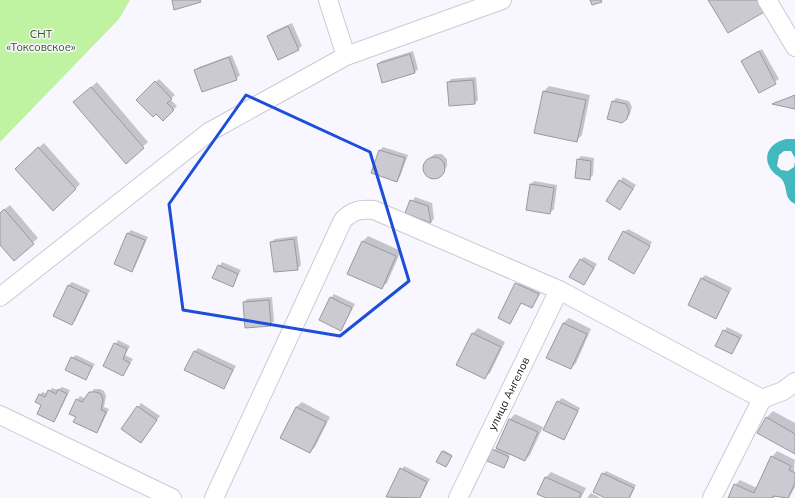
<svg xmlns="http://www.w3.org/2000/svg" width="795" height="498" font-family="Mulish,sans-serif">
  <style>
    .green { fill: #bff3a2 }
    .water { fill: #43b9bf }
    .shadow { fill: #0003 }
    .building { fill: #cbcad2; stroke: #9a99a0 }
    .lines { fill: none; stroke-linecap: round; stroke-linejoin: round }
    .minor-casing { stroke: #cccad2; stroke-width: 20 }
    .minor { stroke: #fff; stroke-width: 18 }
    .marked { fill: none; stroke: #1d4ed8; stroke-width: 3; stroke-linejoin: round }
    .labels { text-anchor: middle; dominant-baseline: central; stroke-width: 3; stroke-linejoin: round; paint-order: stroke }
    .park-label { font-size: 11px; fill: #32551a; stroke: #f8f6fe }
    .street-label { font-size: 11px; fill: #131315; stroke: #f8f6fe }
  </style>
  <rect width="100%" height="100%" fill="#f8f6fe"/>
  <path class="green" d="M0,0H130L119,19L0,142Z"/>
  <path class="water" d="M786,139H795V158L791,151H784L779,155L777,166L781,170L788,171L794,167L795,162V204C784,198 788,191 783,181C781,177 777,176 774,173C760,158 769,143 786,139Z"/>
  <path class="shadow" d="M292,23L302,46L298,49L268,36L272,32Z
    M762,49L779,79L759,92L743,61Z
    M413,51L418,69L415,72L383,82L378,64L381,61Z
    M232,55L240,75L236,79L195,70L199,67Z
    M476,77L478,100L475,103L448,83L451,79Z
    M159,79L175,95L170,99L177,106L163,120L137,100Z
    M97,82L148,142L126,162L80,97Z
    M549,86L590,95L582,135L576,141L544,91Z
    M616,98L629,101L632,107L630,114L627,118L613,101Z
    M44,143L80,184L75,189L21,163Z
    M383,147L408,155L400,177L397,180L372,172L380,150Z
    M435,154H442L447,159V166L440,176L433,178L427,175L423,169L425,162Z
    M581,156L594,158L593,175L589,179L578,160Z
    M623,177L636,185L620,209V181Z
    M534,181L557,185L554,209L550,213L531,184Z
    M415,197L432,203L434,219L431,222L406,212Z
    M10,205L38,238L14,260L0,244V213Z
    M628,229L652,242L634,273L624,232Z
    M131,230L148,237L135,267L132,271L128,233Z
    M297,236L301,265L297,269L271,242L275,239Z
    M368,236L401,251L387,283L381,288L349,273L363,241Z
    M584,257L597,264L584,284L580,260Z
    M222,262L241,270L232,286L213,277Z
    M705,275L732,288L716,318L701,279Z
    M520,280L542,291L532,307L522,302L510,323L500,317Z
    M72,282L90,290L75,321L72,324L54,316L69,285Z
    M334,294L355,304L341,330L331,298Z
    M272,297L274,321L270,325L244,302L247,299Z
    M569,318L591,329L576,363L571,368L563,323Z
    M727,327L743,335L732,353L716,345Z
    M478,328L505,342L490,373L484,378L473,333Z
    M118,340L130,346L125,355L133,359L123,375L104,365Z
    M198,348L236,366L223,388L195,351Z
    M76,355L95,364L86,378L72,358Z
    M62,387L70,390L57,417L54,421L42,404L39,395L43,392L47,394L52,388L58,390Z
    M94,389H100L104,391L106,396L104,407L109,409L100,428L97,431L77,416V400L80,396L86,399Z
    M562,398L580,408L563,438L558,402Z
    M302,402L330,417L315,447L310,452L296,407Z
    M141,403L160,416L144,438L122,429Z
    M773,411L795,423V453L766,418Z
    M515,414L543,427L530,455L525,460L510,454L504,467L493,450L496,449L510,419Z
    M444,450L452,455L446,466L443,452Z
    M777,451L795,460L794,465L795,487L789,498L775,496L774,498H729L735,485L740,480L757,488L772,457Z
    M404,466L430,479L420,498H391L387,496Z
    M606,471L636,485L630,498H608L603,474Z
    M551,472L586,488L581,498H548L538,493L546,477Z
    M591,493L601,498H587Z"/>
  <path class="building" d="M172,0H200L201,2L174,10Z
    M590,0H601L602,2L592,5Z
    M708,0H757L764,12L728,33Z
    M288,26L299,50L278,60L267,36Z
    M759,51L776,84L759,93L741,61Z
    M410,54L415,73L382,83L377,64Z
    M229,57L237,80L202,92L194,70Z
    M473,80L475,104L449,106L447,82Z
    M155,81L172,99L167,103L174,110L163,121L156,114L153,117L136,100Z
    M91,87L144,148L126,164L73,102Z
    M543,91L586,100L577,142L534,133Z
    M795,95V109L772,104Z
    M612,101L626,104L629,111L627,119L622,123L607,119Z
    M38,147L76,189L53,211L15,169Z
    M379,150L405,158L397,182L371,173Z
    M423 168a11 11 0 1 1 22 0a11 11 0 1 1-22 0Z
    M577,159L591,161L590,180L575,178Z
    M619,180L633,189L620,210L606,201Z
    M530,184L554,188L550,214L526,210Z
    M410,200L428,206L431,223L405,213Z
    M4,209L34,244L14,261L0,245V213Z
    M623,231L650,246L634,274L608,259Z
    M127,233L145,240L132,272L114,264Z
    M294,239L298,270L274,272L270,242Z
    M362,241L396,256L382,289L347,274Z
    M580,259L594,268L584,285L569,277Z
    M218,265L238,274L233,287L212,278Z
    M701,278L729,292L716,319L688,305Z
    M515,283L539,294L532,308L521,303L510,324L498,318Z
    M68,285L87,294L72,325L53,316Z
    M330,297L352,308L341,331L319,320Z
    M269,300L271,326L245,328L243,302Z
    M563,323L587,334L571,369L546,358Z
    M723,330L740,338L732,354L715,346Z
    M472,333L501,347L485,379L456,365Z
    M114,343L127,349L123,359L130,363L123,376L103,366Z
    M194,351L233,370L224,389L184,370Z
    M71,357L92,367L86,380L65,370Z
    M58,389L67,394L54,422L37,414L41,405L35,402L39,394L45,397L48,390L56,394Z
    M89,392H96L101,394L103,400L101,410L106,412L97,433L73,422L76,417L69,414L76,399L82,402Z
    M557,401L578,411L564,440L543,430Z
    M137,406L157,420L141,443L121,429Z
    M296,407L326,422L310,453L280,438Z
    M766,417L795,434V454L757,433Z
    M509,419L538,432L525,461L496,448Z
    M492,449L509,457L504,468L487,461Z
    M442,451L452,456L446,467L436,462Z
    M771,456L791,466L789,470L795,473V483L788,498L773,496L772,498H728L734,484L754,493Z
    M400,468L427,482L420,498L386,497Z
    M602,473L634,488L629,498H605L593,492Z
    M545,477L581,493L579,498H546L537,494Z"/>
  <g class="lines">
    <defs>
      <g id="minor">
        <path d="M328,0L346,56"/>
        <path d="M767,0L795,47"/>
        <path d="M0,297L209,132L346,56L502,0"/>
        <path d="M762,399L783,391L795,382"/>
        <path d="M0,415L172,498"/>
        <path d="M214,498L343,220C353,210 360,209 374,210L559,290L762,399L712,498"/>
        <path id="s1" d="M458,498L559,290"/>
      </g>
    </defs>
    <use href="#minor" class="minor-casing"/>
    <use href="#minor" class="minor"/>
  </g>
  <path class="marked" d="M246,95L370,152L409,281L340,336L183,310L169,204Z"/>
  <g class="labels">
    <g class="park-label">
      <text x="41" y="34">СНТ<tspan x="41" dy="13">«Токсовское»</tspan></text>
    </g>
    <g class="street-label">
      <text stroke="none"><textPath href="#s1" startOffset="116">улица Ангелов</textPath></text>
    </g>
  </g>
</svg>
